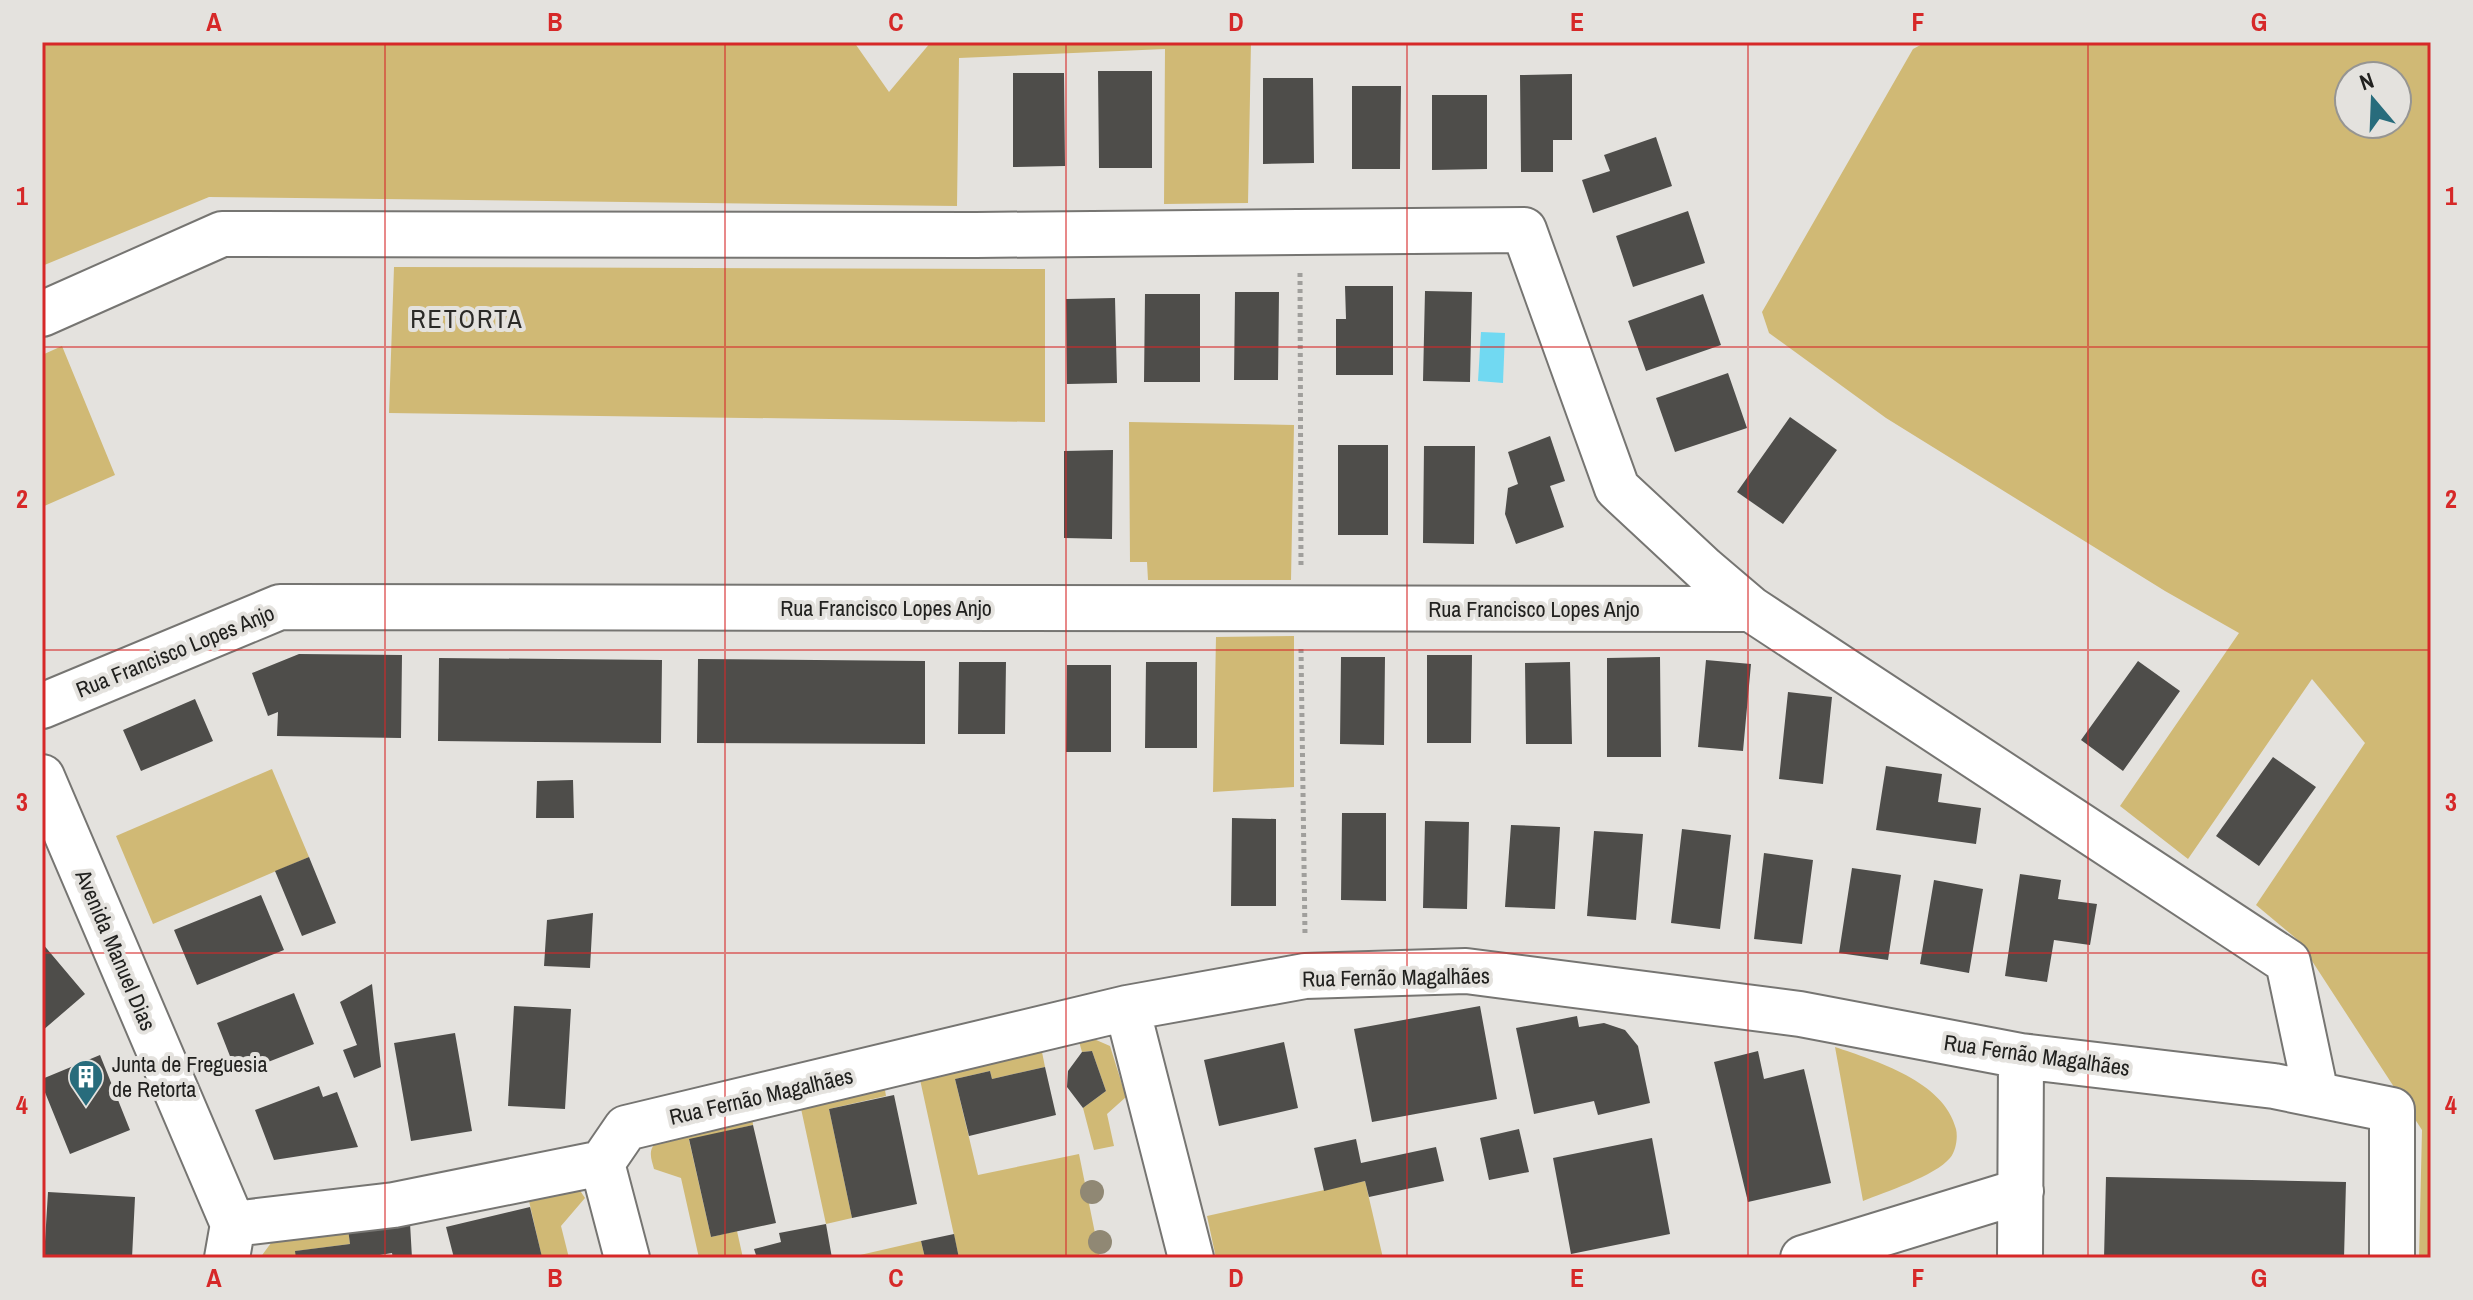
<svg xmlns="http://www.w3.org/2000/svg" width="2473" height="1300" font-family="'Archivo Narrow',sans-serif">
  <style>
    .green { fill: #d0b975; fill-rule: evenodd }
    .water { fill: #71d9f2 }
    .building { fill: #4e4d4a }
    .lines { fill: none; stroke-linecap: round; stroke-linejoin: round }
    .street-casing { stroke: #767572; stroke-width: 48 }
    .path { stroke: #a09f9c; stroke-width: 5; stroke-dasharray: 4 4; stroke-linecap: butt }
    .street { stroke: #fff; stroke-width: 44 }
    .tree { fill: #908874 }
    .grid { fill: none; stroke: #d62828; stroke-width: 2; stroke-opacity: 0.55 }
    .labels { text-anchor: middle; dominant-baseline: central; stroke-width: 8; stroke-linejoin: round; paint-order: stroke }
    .street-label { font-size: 22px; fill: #21211f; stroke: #e4e2de }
    .poi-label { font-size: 22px; fill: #21211f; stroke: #e4e2de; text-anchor: start }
    .quarter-label { font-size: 26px; letter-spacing: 2px; fill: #2b2a27; stroke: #e4e2de }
    .neatline { fill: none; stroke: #d62828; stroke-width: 3 }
    .grid-label { font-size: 26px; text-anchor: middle; font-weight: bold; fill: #d62828 }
  </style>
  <rect width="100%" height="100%" fill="#e4e2de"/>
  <path class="green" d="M42,42H854L889,92L931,42H1251L1248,203L1164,204L1165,49L959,58L957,206L209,197L42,266Z
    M1926,42H2431V1258H2419L2422,1130L2299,941L2256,905L2365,743L2312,679L2188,859L2120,806L2239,633L2165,591L1886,418L1769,333L1762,312L1913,49ZM2349,76H2397V124H2349Z
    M394,267L1045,269V422L389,413Z
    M62,346L115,475L42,507V355Z
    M1129,422L1294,425L1291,580H1148L1147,562H1130Z
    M1294,636V787L1213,792L1216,637Z
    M272,769L309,857L153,924L116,836Z
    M1087,1036L1110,1046L1126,1097L1107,1114L1114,1146L1094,1150L1083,1108L1106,1091L1092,1051L1082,1052L1078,1038Z
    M1041,1047L1045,1067L992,1079L990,1071L955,1079L978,1175L1079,1154L1100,1258H959L919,1075Z
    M1835,1047C1876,1061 1944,1081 1956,1129C1958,1137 1956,1151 1950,1158C1935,1176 1885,1192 1863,1201Z
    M884,1084L886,1096L829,1109L852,1218L826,1224L800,1104Z
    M752,1115L753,1125L689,1140L711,1237L737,1231L743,1258H699L681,1178L654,1169C652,1161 648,1152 654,1145C665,1132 732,1120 752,1115Z
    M1365,1181L1383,1258H1216L1207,1216Z
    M577,1186L585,1198L561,1226L569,1258H542L527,1192Z
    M348,1229L350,1244L296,1251V1258H260L271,1243L290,1234Z
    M921,1241L925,1258H847Z"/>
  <path class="water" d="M1481,332L1505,333L1503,383L1478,381Z"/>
  <path class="building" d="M1098,71H1152V168H1099Z
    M1013,73H1064L1065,166L1013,167Z
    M1572,74V140H1553V172H1521L1520,75Z
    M1263,78H1313L1314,163L1263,164Z
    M1352,86H1401L1400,169H1352Z
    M1432,95H1487V169L1432,170Z
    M1656,137L1672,186L1593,213L1582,180L1610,171L1604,155Z
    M1688,211L1705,263L1633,287L1616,236Z
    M1345,286H1393V375H1336V319H1346Z
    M1425,291L1472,292L1470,382L1423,381Z
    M1235,292H1279L1278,380H1234Z
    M1145,294H1200V382H1144Z
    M1703,294L1721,345L1646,371L1628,321Z
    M1115,298L1117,383L1067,384L1066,299Z
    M1728,373L1747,428L1675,452L1656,398Z
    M1790,417L1837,450L1783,524L1737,492Z
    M1550,436L1565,481L1550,486L1564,527L1516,544L1505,514L1508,488L1518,484L1508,452Z
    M1338,445H1388V535H1338Z
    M1424,446H1475L1474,544L1423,543Z
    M1113,450L1112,539L1064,538V451Z
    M299,654L402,655L401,738L277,736L278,712L268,716L252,673Z
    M1427,655H1472L1471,743H1427Z
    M1341,657H1385L1384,745L1340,744Z
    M1660,657L1661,757H1607V658Z
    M439,658L662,660L661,743L438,741Z
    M698,659L925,661V744L697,743Z
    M1706,660L1751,664L1743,751L1698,747Z
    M2138,661L2180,691L2123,771L2081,740Z
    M959,662H1006L1005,734H958Z
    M1146,662H1197V748H1145Z
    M1570,662L1572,744H1526L1525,663Z
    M1067,665H1111V752H1066Z
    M1788,692L1832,697L1823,784L1779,779Z
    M195,699L213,741L141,771L123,730Z
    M2273,757L2316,787L2259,866L2216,836Z
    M1886,766L1942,774L1938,802L1981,808L1976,844L1876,830Z
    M573,780L574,818H536L537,781Z
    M1342,813H1386V901L1341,900Z
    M1232,818L1276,819V906H1231Z
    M1425,821L1469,822L1467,909L1423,908Z
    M1511,825L1560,827L1555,909L1505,907Z
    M1682,829L1731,835L1720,929L1671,923Z
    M1594,831L1643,834L1636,920L1587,916Z
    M1764,853L1813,860L1802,944L1754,939Z
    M309,857L336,923L302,936L275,871Z
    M1852,868L1901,875L1888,960L1839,953Z
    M2020,874L2061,880L2058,899L2097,904L2090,945L2054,940L2047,982L2005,976Z
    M1934,880L1983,889L1969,973L1920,964Z
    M261,895L284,950L197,985L174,930Z
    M593,913L590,968L544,966L547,920Z
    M42,943L85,994L42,1031Z
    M372,984L381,1067L354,1078L343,1050L357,1045L340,1002Z
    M294,993L314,1044L237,1074L217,1023Z
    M514,1006L571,1009L565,1109L508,1106Z
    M1480,1006L1497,1099L1372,1122L1354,1029Z
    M1577,1016L1579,1027L1604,1023L1625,1030L1638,1046L1650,1103L1598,1115L1594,1101L1534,1114L1516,1028Z
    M455,1033L472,1131L411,1141L394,1043Z
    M1284,1042L1298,1108L1219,1126L1204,1060Z
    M1092,1051L1106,1091L1083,1108L1067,1087L1068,1071L1082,1052Z
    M1758,1051L1764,1079L1804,1069L1831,1183L1748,1202L1714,1062Z
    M100,1055L130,1130L70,1154L42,1085V1079Z
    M1045,1067L1056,1115L969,1136L955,1079L990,1071L992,1079Z
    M319,1086L323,1097L337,1092L358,1147L274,1160L255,1110Z
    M894,1095L917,1204L852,1218L829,1109Z
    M753,1125L776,1223L711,1237L689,1139Z
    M1519,1129L1529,1172L1489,1180L1480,1138Z
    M1652,1138L1670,1234L1571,1254L1553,1158Z
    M1356,1139L1361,1163L1436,1147L1444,1181L1369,1197L1365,1181L1324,1191L1314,1148Z
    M2106,1177L2346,1182L2344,1258H2104Z
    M48,1192L135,1197L132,1258H44Z
    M530,1207L542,1257L454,1258L446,1227Z
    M410,1223L412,1258H393L392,1253L362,1258H296L295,1251L350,1244L348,1229Z
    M826,1224L832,1258H757L754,1249L781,1242L779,1233Z
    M954,1234L959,1258H925L921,1241Z"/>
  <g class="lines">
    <defs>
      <path id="street" d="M42,314L222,234L976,235L1524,230L1617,488L1704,569L1751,609L2288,962L2316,1094
        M42,706L280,607L1751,609
        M42,777L233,1224L227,1258
        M1127,1008L1191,1258
        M602,1163L627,1258
        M233,1224L394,1205L602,1163L626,1128L1127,1008L1305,976L1466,971L1800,1014L2021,1056L2274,1086L2392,1110V1258
        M1803,1258L2021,1191
        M2020,1258L2021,1056"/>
    </defs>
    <use href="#street" class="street-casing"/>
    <path class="path" d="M1300,273L1301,567
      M1301,649L1305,935"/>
    <use href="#street" class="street"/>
  </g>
  <g class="tree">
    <circle cx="1092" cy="1192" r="12"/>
    <circle cx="1100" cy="1242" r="12"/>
  </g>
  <path class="grid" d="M385,42V1258M725,42V1258M1066,42V1258M1407,42V1258M1748,42V1258M2088,42V1258M42,347H2431M42,650H2431M42,953H2431"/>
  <defs>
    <symbol id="building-pin" viewBox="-11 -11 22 30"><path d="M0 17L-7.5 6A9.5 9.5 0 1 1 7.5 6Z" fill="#286c7c" stroke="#e4e2de"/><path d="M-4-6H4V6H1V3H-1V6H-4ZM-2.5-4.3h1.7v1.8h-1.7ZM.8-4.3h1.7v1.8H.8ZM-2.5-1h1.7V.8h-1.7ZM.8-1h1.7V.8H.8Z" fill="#fff"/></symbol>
  </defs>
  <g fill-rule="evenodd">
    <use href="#building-pin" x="66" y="1057" width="40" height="54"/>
  </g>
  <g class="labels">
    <g class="street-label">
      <text x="886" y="608">Rua Francisco Lopes Anjo</text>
      <text x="1534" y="609">Rua Francisco Lopes Anjo</text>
      <text transform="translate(175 651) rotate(-22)">Rua Francisco Lopes Anjo</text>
      <text transform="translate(116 950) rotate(67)">Avenida Manuel Dias</text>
      <text transform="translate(1396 977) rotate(-1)">Rua Fernão Magalhães</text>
      <text transform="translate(2037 1055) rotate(8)">Rua Fernão Magalhães</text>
      <text transform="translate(761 1096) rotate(-13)">Rua Fernão Magalhães</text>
    </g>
    <g class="poi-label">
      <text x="112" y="1064">Junta de Freguesia<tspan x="112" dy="25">de Retorta</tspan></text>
    </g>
    <g class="quarter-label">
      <text x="467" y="318">RETORTA</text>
    </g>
  </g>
  <rect width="2473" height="1300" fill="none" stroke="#e4e2de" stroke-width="88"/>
  <g transform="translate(2373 100) rotate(341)"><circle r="38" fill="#e4e2de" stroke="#969592" stroke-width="2"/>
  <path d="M0-6L14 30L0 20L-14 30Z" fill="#286c7c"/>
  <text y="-12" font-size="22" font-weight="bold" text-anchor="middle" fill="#21211f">N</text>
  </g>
  <rect x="44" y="44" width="2385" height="1212" class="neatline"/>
  <g class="grid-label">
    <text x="214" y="31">A</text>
    <text x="555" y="31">B</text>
    <text x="896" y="31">C</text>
    <text x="1236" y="31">D</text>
    <text x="1577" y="31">E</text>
    <text x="1918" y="31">F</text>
    <text x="2259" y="31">G</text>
    <text x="22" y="205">1</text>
    <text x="2451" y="205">1</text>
    <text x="22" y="508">2</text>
    <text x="2451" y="508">2</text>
    <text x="22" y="811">3</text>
    <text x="2451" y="811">3</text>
    <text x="22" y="1114">4</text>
    <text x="2451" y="1114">4</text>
    <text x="214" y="1287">A</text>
    <text x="555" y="1287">B</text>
    <text x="896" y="1287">C</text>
    <text x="1236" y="1287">D</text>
    <text x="1577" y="1287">E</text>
    <text x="1918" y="1287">F</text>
    <text x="2259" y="1287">G</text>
  </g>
</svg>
